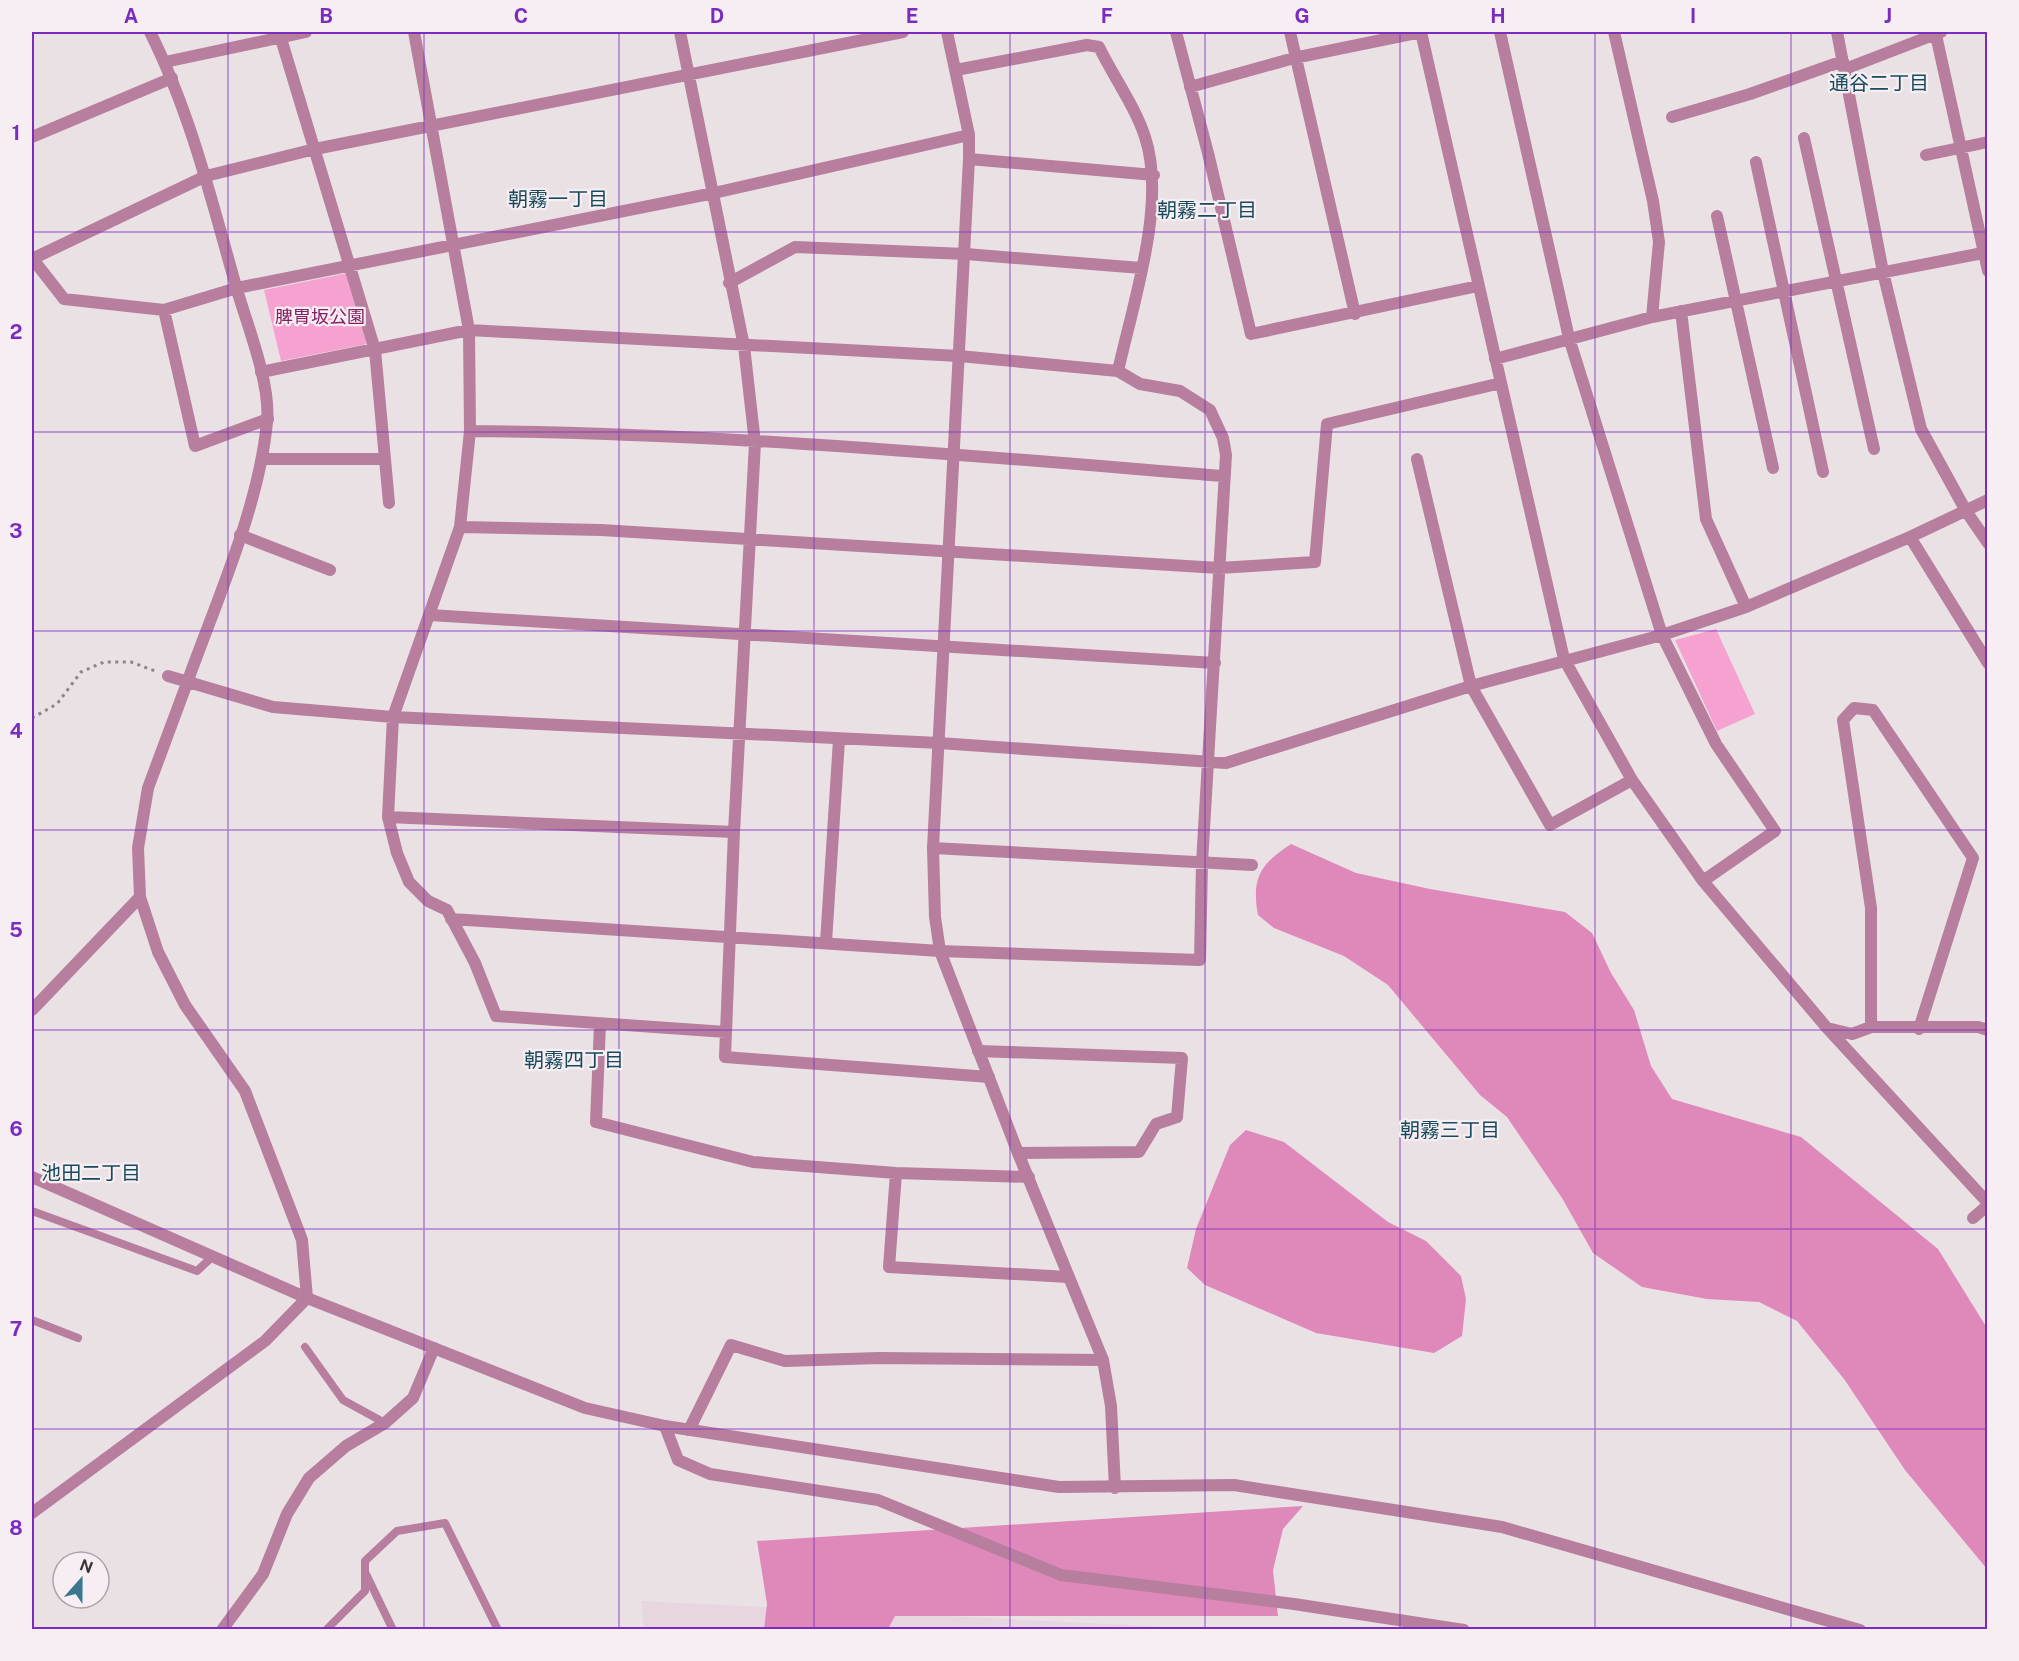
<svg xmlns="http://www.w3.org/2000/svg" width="2019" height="1661" font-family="'Public Sans','Noto Sans JP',sans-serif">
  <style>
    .built { fill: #e7d6df }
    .green { fill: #f5a2d1 }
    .forest { fill: #df89bb }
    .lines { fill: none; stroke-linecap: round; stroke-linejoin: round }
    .path { stroke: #8b8588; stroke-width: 3; stroke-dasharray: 3 4.5; stroke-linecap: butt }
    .service { stroke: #b77e9e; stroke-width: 8 }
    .minor { stroke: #b77e9e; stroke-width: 12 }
    .tertiary { stroke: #b77e9e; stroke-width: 12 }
    .grid { fill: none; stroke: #7b2cbf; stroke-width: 1.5; stroke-opacity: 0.55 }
    .labels { text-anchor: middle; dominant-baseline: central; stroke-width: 4.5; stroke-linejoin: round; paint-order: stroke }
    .park-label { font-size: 18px; fill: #841f62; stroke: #f7eef3 }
    .neighbourhood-label { font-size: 20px; fill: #174b5b; stroke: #f7eef3 }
    .neatline { fill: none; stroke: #7b2cbf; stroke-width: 2 }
    .grid-label { font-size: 20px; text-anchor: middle; font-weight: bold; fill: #7b2cbf }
  </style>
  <rect width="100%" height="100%" fill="#eae1e5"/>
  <path class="built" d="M641,1601L1210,1629H644Z"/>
  <path class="green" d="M348,273L367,344L281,361L264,290Z
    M1716,629L1755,714L1717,731L1675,640Z"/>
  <path class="forest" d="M1291,844L1356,873L1430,889L1565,912L1592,933L1611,973L1634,1010L1651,1066L1672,1099L1801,1137L1938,1249L1987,1328V1569L1905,1470L1844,1379L1797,1321L1759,1302L1707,1299L1642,1287L1593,1253L1562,1198L1507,1117L1480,1095L1388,985L1344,956L1274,928L1258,915C1251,877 1261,864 1291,844Z
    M1246,1130L1284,1142L1388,1222L1426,1241L1461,1276L1466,1299L1462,1336L1434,1353L1316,1333L1205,1285L1187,1268L1196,1229L1230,1145Z
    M1303,1506L1283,1529L1273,1570L1278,1616H895L888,1629H764L767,1604L757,1541Z"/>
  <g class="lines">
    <path class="path" d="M32,718L57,704L81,672L104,662H131L155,671"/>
    <path class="service" d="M32,1211L197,1271L212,1257
      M32,1320L78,1338
      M305,1347L343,1400L385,1423
      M366,1574L393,1630
      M326,1630L365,1591V1561L397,1531L445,1523L498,1630"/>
    <path class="minor" d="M279,32L375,350L389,503
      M414,32L469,330L470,431L460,527L393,717L388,817L397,853L409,882L428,901L447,910L475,963L496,1016L726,1032
      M680,32L744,346L755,443L734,832L725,1057L989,1077
      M1176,32L1208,153L1251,334L1478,286
      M1290,32L1355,314
      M1421,32L1564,659L1632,780L1703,881L1827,1028L1852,1034L1871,1027H1978L1988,1030
      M1500,32L1569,338L1662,635L1716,744L1775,831L1703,881
      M1614,32L1653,201L1659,242L1652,317
      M1837,32L1883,272L1921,429L1966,511L1988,543
      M1936,35L1988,271
      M165,62L306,32
      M1845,69L1941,32
      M956,70L1087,45L1099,47C1113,76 1135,106 1145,137C1167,203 1133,303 1118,371
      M1190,87L1294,58L1421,32
      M1672,117L1750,94L1843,61
      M32,137L172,78
      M1804,138L1874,449
      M1926,155L1988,142
      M969,159L1154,175
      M1756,162L1823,472
      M1717,216L1773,468
      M32,258L64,299L164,310L195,446L268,419
      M32,259L206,176L315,149L903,32
      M729,283L795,247L966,254L1141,268
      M164,310L237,288L714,193L969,135
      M1681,311L1706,519L1746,607
      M1495,359L1652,317L1988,252
      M261,372L469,330L959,356L1118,371L1140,384L1180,391L1210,410L1223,438L1226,455L1202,863L1200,960L940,951L451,919
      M470,431C722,433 973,456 1224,476
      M262,459H385
      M1417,459L1471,686L1550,825L1632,780
      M460,527L601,530L1219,568L1315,562L1327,424L1501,383
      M240,535L330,570
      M1910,537L1988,663
      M430,615L1215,663
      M168,676L273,707L393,717L939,743L1226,763L1471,686L1662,635L1746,607L1910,537L1988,500
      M388,817L734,832
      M933,848L1252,865
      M826,942L839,740
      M32,1010L140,897
      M600,1024L596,1122L753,1162L896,1173L1029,1177
      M1871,1027V908L1843,720L1854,708L1873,710L1973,858L1919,1029
      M1828,1029L1988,1203
      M978,1051L1182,1058L1177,1117L1156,1124L1139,1152L1018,1153
      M896,1173L889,1267L1068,1277
      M1973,1218L1988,1205
      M665,1426L678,1460L710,1474L878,1500L1061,1575L1294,1604L1464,1630
      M689,1430L731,1345L785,1361L879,1358L1103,1360
      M32,1513L265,1341L307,1298L302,1240L245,1091L185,1005L158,952L140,897L138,848L148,788L187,683
      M222,1630L263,1574L287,1514L309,1478L346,1446L385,1423L413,1398L434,1348"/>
    <path class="tertiary" d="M150,32C191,114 212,202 237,290C248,327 271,385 267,422C259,507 216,602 187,683
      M947,32L969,135V159L933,848L935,917L940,951L1018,1153L1103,1360L1111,1406L1115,1488
      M32,1177L307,1298L585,1408L665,1426L1059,1487L1234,1485L1502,1527L1860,1630"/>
  </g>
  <path class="grid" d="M228,32V1630M424,32V1630M619,32V1630M814,32V1630M1010,32V1630M1205,32V1630M1400,32V1630M1595,32V1630M1791,32V1630M32,232H1988M32,432H1988M32,631H1988M32,830H1988M32,1030H1988M32,1229H1988M32,1429H1988"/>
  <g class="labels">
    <g class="park-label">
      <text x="320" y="316">脾胃坂公園</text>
    </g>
    <g class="neighbourhood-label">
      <text x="1879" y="83">通谷二丁目</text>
      <text x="558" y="199">朝霧一丁目</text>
      <text x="1207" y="210">朝霧二丁目</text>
      <text x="574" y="1060">朝霧四丁目</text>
      <text x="1450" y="1130">朝霧三丁目</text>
      <text x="91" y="1173">池田二丁目</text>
    </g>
  </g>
  <rect width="2019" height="1661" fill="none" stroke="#f7eef3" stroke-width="66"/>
  <g transform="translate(81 1580) rotate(21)"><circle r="28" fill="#f7eef3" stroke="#aba4a8" stroke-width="1.5"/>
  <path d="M0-4.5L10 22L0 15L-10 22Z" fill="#3a788e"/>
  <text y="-9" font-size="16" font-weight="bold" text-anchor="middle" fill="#393537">N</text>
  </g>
  <rect x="33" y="33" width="1953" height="1595" class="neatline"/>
  <g class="grid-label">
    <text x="131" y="23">A</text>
    <text x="326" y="23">B</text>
    <text x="521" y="23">C</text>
    <text x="717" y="23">D</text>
    <text x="912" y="23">E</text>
    <text x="1107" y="23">F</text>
    <text x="1302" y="23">G</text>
    <text x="1498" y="23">H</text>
    <text x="1693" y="23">I</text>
    <text x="1888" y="23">J</text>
    <text x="16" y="140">1</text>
    <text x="16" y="339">2</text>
    <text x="16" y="538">3</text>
    <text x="16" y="738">4</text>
    <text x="16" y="937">5</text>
    <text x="16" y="1136">6</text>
    <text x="16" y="1336">7</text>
    <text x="16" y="1535">8</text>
  </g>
</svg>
